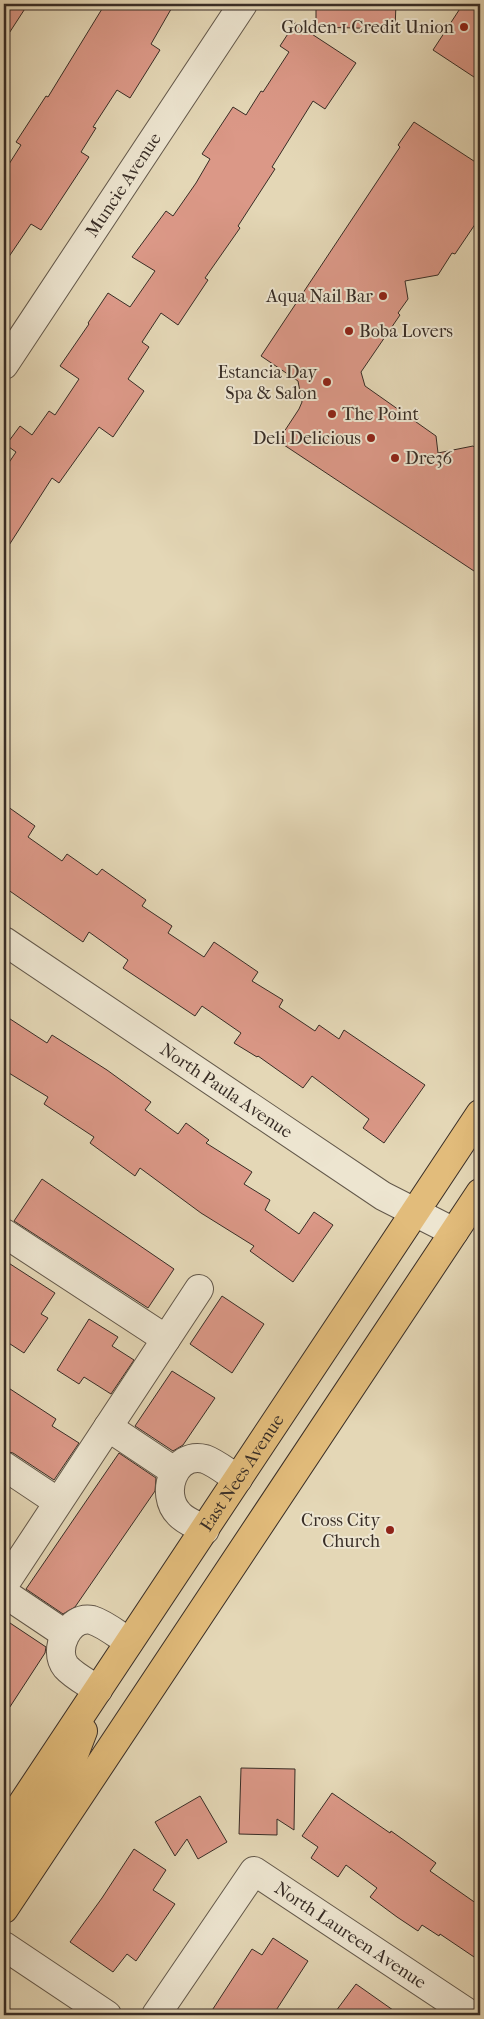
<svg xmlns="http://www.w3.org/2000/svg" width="484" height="2019" font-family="'IM FELL French Canon',serif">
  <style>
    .building { fill: #db9887; stroke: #382d26 }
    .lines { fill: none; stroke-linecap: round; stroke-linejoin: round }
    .minor-casing { stroke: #63584a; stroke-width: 30 }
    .major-casing { stroke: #382d26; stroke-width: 30 }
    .minor { stroke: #ede5d0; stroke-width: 28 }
    .major { stroke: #e2bc7b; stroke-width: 28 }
    .poi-dot { fill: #8f2418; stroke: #ede5d0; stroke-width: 2 }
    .labels { text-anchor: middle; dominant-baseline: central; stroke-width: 4; stroke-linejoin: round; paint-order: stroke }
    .poi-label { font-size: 18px; fill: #382d26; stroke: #ede5d0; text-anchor: end }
    .street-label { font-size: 18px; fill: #382d26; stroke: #ede5d0 }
  </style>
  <rect width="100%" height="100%" fill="#e4d7b6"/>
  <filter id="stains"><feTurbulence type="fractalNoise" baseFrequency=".004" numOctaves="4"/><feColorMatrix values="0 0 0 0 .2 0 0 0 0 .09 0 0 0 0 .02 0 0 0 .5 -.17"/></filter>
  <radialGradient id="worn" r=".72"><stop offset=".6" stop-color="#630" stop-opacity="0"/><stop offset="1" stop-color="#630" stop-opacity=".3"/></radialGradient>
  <path class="building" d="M4,4H28L4,41Z
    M105,4H174L151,44L160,50L130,98L117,90L93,127L96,128L81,152L89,157L41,230L31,224L4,264V172L21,145L16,142L46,96L48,97Z
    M316,4H396L395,29L316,27Z
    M463,4H480V81L433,50Z
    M295,23L356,63L325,109L313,101L272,167L275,169L238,226L240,228L205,278L208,280L178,325L161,313L142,342L149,347L128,379L144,391L113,437L99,427L59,483L52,478L4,553V470L16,452L6,445L20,426L32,435L49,411L55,415L79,379L60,366L89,324L88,323L108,293L130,307L155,271L132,257L166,211L173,216L196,183L210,159L202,154L233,107L246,115L261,91L263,92L289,52L280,46Z
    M414,122L480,165V217L455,254L452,253L438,275L405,281L408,299L398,313L400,315L361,372L365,386L436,436L438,453L473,446L480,451V575L278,441L299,409L302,402L298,381L261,356L400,147L398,145Z
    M4,804L35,826L28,837L62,861L67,854L97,875L102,869L146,900L142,906L172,926L168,933L204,957L214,942L258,972L252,981L283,1000L279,1007L315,1031L319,1025L339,1039L344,1030L425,1085L384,1143L363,1128L369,1119L312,1076L303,1088L258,1056L257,1057L234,1043L241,1033L202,1006L195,1016L123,968L128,960L89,932L83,942L4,887Z
    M4,1015L47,1043L52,1035L107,1070L151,1102L145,1110L178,1134L186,1123L209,1140L206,1143L252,1172L244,1184L270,1200L265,1210L299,1234L314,1212L333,1225L293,1282L250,1251L254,1246L201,1213L140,1168L135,1176L90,1143L94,1137L44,1104L48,1097L4,1070Z
    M42,1179L174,1269L148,1308L14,1221Z
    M4,1260L55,1293L41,1314L48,1318L24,1353L4,1340Z
    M222,1296L264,1324L232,1373L190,1344Z
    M89,1319L118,1337L112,1346L134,1360L111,1394L84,1377L79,1384L57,1370Z
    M172,1371L215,1398L183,1445L173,1451L135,1426Z
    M4,1385L56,1419L52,1426L79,1443L54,1480L13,1453L4,1451Z
    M119,1453L156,1478L155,1491L75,1607L63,1614L26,1589Z
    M4,1619L46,1647L45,1653L4,1716Z
    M241,1768L295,1769L294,1830L277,1819V1835L239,1834Z
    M332,1793L390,1833L391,1831L436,1863L430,1871L480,1906V1961L440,1934L439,1936L422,1925L418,1931L397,1917L370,1897L377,1888L346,1865L338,1877L311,1858L318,1847L302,1836Z
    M200,1796L227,1842L198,1859L187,1839L175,1856L155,1822Z
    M134,1849L166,1870L153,1890L175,1904L136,1961L127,1954L113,1972L70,1942L102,1898Z
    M273,1938L308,1961L273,2015H209L252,1949L262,1955Z
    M356,1984L400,2015H333Z"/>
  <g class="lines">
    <defs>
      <g id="minor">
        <path id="s1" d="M4,365L243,4"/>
        <path id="s2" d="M4,941L383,1196L454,1232"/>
        <path d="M4,1233L166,1339"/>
        <path d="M108,1427L174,1471"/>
        <path d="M4,1466L58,1502"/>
        <path d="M205,1530C197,1525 185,1521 179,1514C159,1494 174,1451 205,1459C216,1463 228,1473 238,1479"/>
        <path d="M4,1585L199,1289"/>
        <path d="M4,1593L65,1634"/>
        <path d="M98,1690C88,1683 74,1676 66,1667C52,1650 69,1615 92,1620C105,1624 118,1635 129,1642"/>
        <path d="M4,1946L107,2015"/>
        <path id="s3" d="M156,2015L254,1871L471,2015"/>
      </g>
      <g id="major">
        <path id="s4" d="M4,1831L480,1114"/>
        <path d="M4,1868L67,1773L83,1731"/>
        <path d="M4,1909L480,1193"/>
      </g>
    </defs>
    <use href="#minor" class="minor-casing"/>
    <use href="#major" class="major-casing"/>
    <use href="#minor" class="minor"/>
    <use href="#major" class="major"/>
  </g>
  <g class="poi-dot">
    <circle cx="464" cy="27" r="5"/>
    <circle cx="383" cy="296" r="5"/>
    <circle cx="349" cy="331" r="5"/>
    <circle cx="327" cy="382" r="5"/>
    <circle cx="332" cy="414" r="5"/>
    <circle cx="371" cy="438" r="5"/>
    <circle cx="395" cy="458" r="5"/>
    <circle cx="390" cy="1530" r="5"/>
  </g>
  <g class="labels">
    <g class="poi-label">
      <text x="454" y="27">Golden 1 Credit Union</text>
      <text x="373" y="296">Aqua Nail Bar</text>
      <text x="359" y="331" text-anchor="start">Boba Lovers</text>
      <text x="317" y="372">Estancia Day<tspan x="317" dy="21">Spa &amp; Salon</tspan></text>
      <text x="342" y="414" text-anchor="start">The Point</text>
      <text x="361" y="438">Deli Delicious</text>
      <text x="405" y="458" text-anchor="start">Dre36</text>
      <text x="380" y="1520">Cross City<tspan x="380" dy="21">Church</tspan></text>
    </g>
    <g class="street-label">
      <text stroke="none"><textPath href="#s1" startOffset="216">Muncie Avenue</textPath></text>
      <text stroke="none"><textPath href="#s2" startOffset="268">North Paula Avenue</textPath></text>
      <text stroke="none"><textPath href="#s4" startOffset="430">East Nees Avenue</textPath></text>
      <text stroke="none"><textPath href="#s3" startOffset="290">North Laureen Avenue</textPath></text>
    </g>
  </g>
  <rect width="484" height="2019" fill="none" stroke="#e4d7b6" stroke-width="20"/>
  <rect x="5" y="5" width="474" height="2009" fill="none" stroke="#382d26" stroke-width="2.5"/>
  <rect x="10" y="10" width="464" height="1999" fill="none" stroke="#382d26"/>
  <rect width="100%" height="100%" filter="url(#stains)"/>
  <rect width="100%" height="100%" fill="url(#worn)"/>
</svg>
